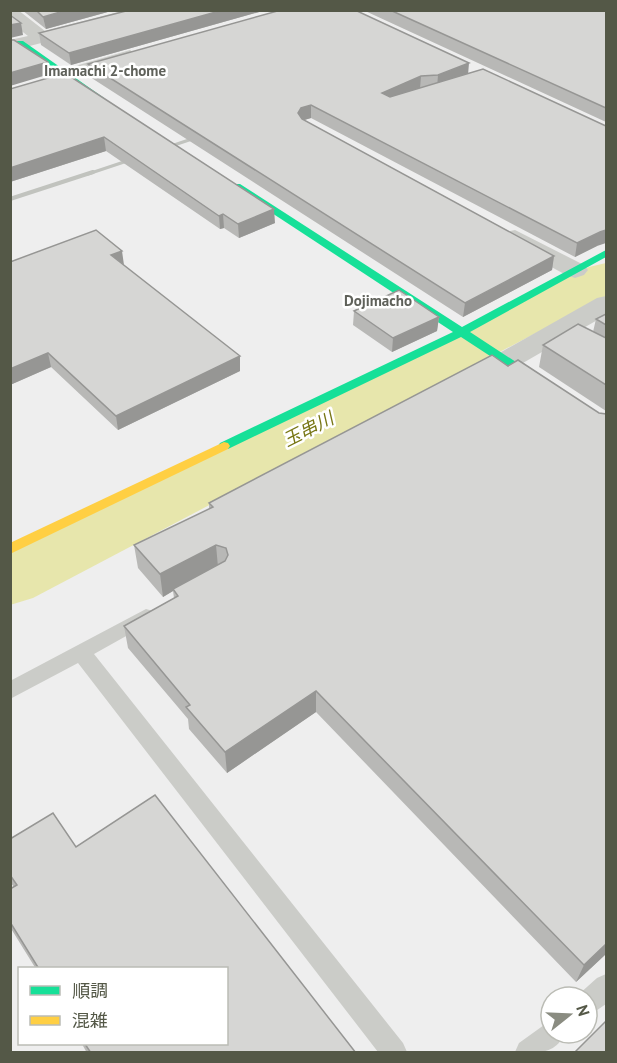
<svg xmlns="http://www.w3.org/2000/svg" width="617" height="1063" font-family="'PT Sans','Noto Sans JP',sans-serif">
  <style>
    .lines { fill: none; stroke-linecap: round; stroke-linejoin: round }
    .river { fill: #e7e6ac; fill-rule: evenodd }
    .lane { fill: #cbccc8; fill-rule: evenodd }
    .street { fill: #cbccc8; fill-rule: evenodd }
    .fast { fill: #16e098; fill-rule: evenodd }
    .slow { fill: #ffcf43; fill-rule: evenodd }
    .rail-far1 { stroke: #c1c3be; stroke-width: 3 }
    .rail { stroke: #c1c3be; stroke-width: 4 }
    .wall { fill: #b8b8b6 }
    .shaded-wall { fill: #969694 }
    .building { fill: #d6d6d4; stroke: #969694; stroke-width: 1.5 }
    .labels { text-anchor: middle; dominant-baseline: central; stroke-width: 5; stroke-linejoin: round; paint-order: stroke }
    .far-neighbourhood-label { font-size: 15px; font-weight: bold; fill: #5f615a; stroke: #fff }
    .water-label { font-size: 18px; font-style: italic; fill: #787716; stroke: #fff }
  </style>
  <rect width="100%" height="100%" fill="#eee"/>
  <g class="lines">
    <path class="river" d="M606,263V296L33,598L10,605V552L589,267Z"/>
    <path class="lane" d="M146,609L153,611L156,616L153,621L94,654L403,1043L407,1052H378L78,663L10,699V681Z
      M606,974V1004L587,1017V997H577L578,995L597,978Z
      M551,1020V1033H565C555,1056 537,1052 515,1052L519,1043Z"/>
    <path class="street" d="M10,10H18L45,31L126,10H157L155,14L10,51V40L28,36L10,22Z
      M130,50L139,56L137,60L65,81L55,75L58,71Z
      M515,230L584,265L588,270L584,275L575,278L566,275L506,242L503,237L506,232Z
      M606,296V315L516,367L506,370L496,367L492,361L496,355L597,298Z"/>
    <path class="fast" d="M17,41H23L104,98L97,100L17,45Z
      M234,184H240L462,327L606,250V257L470,332L606,421V430L602,429L461,337L228,449H220L218,446L220,443L453,332L234,188Z"/>
    <path class="slow" d="M224,442L228,443L230,446L228,449L10,554V543Z"/>
    <path class="rail-far1" d="M159,150L204,135
      M88,174L139,157"/>
    <path class="rail" d="M10,199L93,172"/>
  </g>
  <path class="wall" d="M22,10H115L46,29Z
    M130,10H266L71,65L41,45L39,33Z
    M363,10H606V122Z
    M88,64L468,74L597,246L575,257L311,118L304,120L554,256L552,270L463,317L90,77Z
    M10,89L275,223L239,238L224,228L220,229L106,151L10,182Z
    M10,262L123,265L240,356V371L118,430L51,367L10,385Z
    M354,311L439,317L437,331L392,352L353,325Z
    M606,314V411L539,367L543,345L593,332L596,319Z
    M209,503L606,954L576,982L316,712L227,773L189,729L188,719L128,648L124,626L174,598L173,591L163,597L138,568L134,545L209,509Z
    M155,795L356,1053H87L82,1044H226V969H36L10,927V889L14,887L10,882V839L53,813L76,847Z"/>
  <path class="shaded-wall" d="M67,10H115L46,29L43,17Z
    M223,10H266L71,65L69,53Z
    M21,23L23,35L10,38V25Z
    M48,62L50,74L10,86V73Z
    M469,63L468,75L437,88L438,75Z
    M421,76L420,89L381,106L382,93Z
    M311,105V118L301,121L298,113L301,108Z
    M104,137L106,151L10,182V168Z
    M274,209L275,223L239,238L238,224Z
    M223,214L224,228L220,229L219,216Z
    M606,230V243L597,246L575,257L577,243L600,232Z
    M122,251L124,265L111,255Z
    M554,256L552,270L463,317L465,303Z
    M439,317L437,331L392,352L393,338Z
    M48,353L51,367L10,385V369Z
    M240,356V371L118,430L116,416Z
    M216,545L218,567L173,589V591L163,597L160,574Z
    M316,691V712L227,773L225,752Z
    M606,944V954L576,982L584,965Z"/>
  <path class="building" d="M36,10H67L43,17Z
    M130,10H223L69,53L39,33Z
    M281,10H355L469,63L438,75L421,76L382,93L390,97L483,69L606,126V230L600,232L577,243L311,105L301,108L298,113L302,119L554,256L465,303L88,64Z
    M390,10H606V108Z
    M10,15L21,23L10,25Z
    M10,40H14L48,62L10,73Z
    M65,73L274,209L238,224L223,214L219,216L104,137L10,168V89Z
    M96,230L122,251L111,255L240,356L116,416L48,353L10,369V262Z
    M399,290L439,317L393,338L354,311Z
    M606,314V325L596,319Z
    M578,324L606,338V385L543,345Z
    M492,355L508,366L518,360L599,413L606,414V944L584,965L316,691L225,752L186,707L190,705L124,626L178,596L173,589L225,561L228,555L226,548L216,545L160,574L134,545L213,507L209,503Z
    M155,795L356,1053H91L85,1044H226V969H39L10,922V889L17,885L10,875V839L53,813L76,847Z
    M606,1021V1053H574Z"/>
  <g class="labels">
    <g class="far-neighbourhood-label">
      <text x="105" y="70">Imamachi 2-chome</text>
      <text x="378" y="300">Dojimacho</text>
    </g>
    <g class="water-label">
      <text transform="translate(308 429) rotate(-27)">玉串川</text>
    </g>
  </g>
  <rect width="617" height="1063" fill="none" stroke="#545847" stroke-width="24"/>
  <rect x="18" y="967" width="210" height="78" fill="#ffffff" stroke="#bbbcb5" stroke-width="1.5"/>
  <rect x="30" y="986" width="30" height="9" fill="#16e098" stroke="#bbbcb5" stroke-width="1.5"/>
  <text x="72" y="997" font-size="18" fill="#545847">順調</text>
  <rect x="30" y="1016" width="30" height="9" fill="#ffcf43" stroke="#bbbcb5" stroke-width="1.5"/>
  <text x="72" y="1027" font-size="18" fill="#545847">混雑</text>
  <g transform="translate(569 1015) rotate(72)"><circle r="28" fill="#ffffff" stroke="#bbbcb5" stroke-width="1.5"/>
  <path d="M0-4.5L10 22L0 15L-10 22Z" fill="#8a8c81"/>
  <text y="-9" font-size="16" font-weight="bold" text-anchor="middle" fill="#545847">N</text>
  </g>
</svg>
